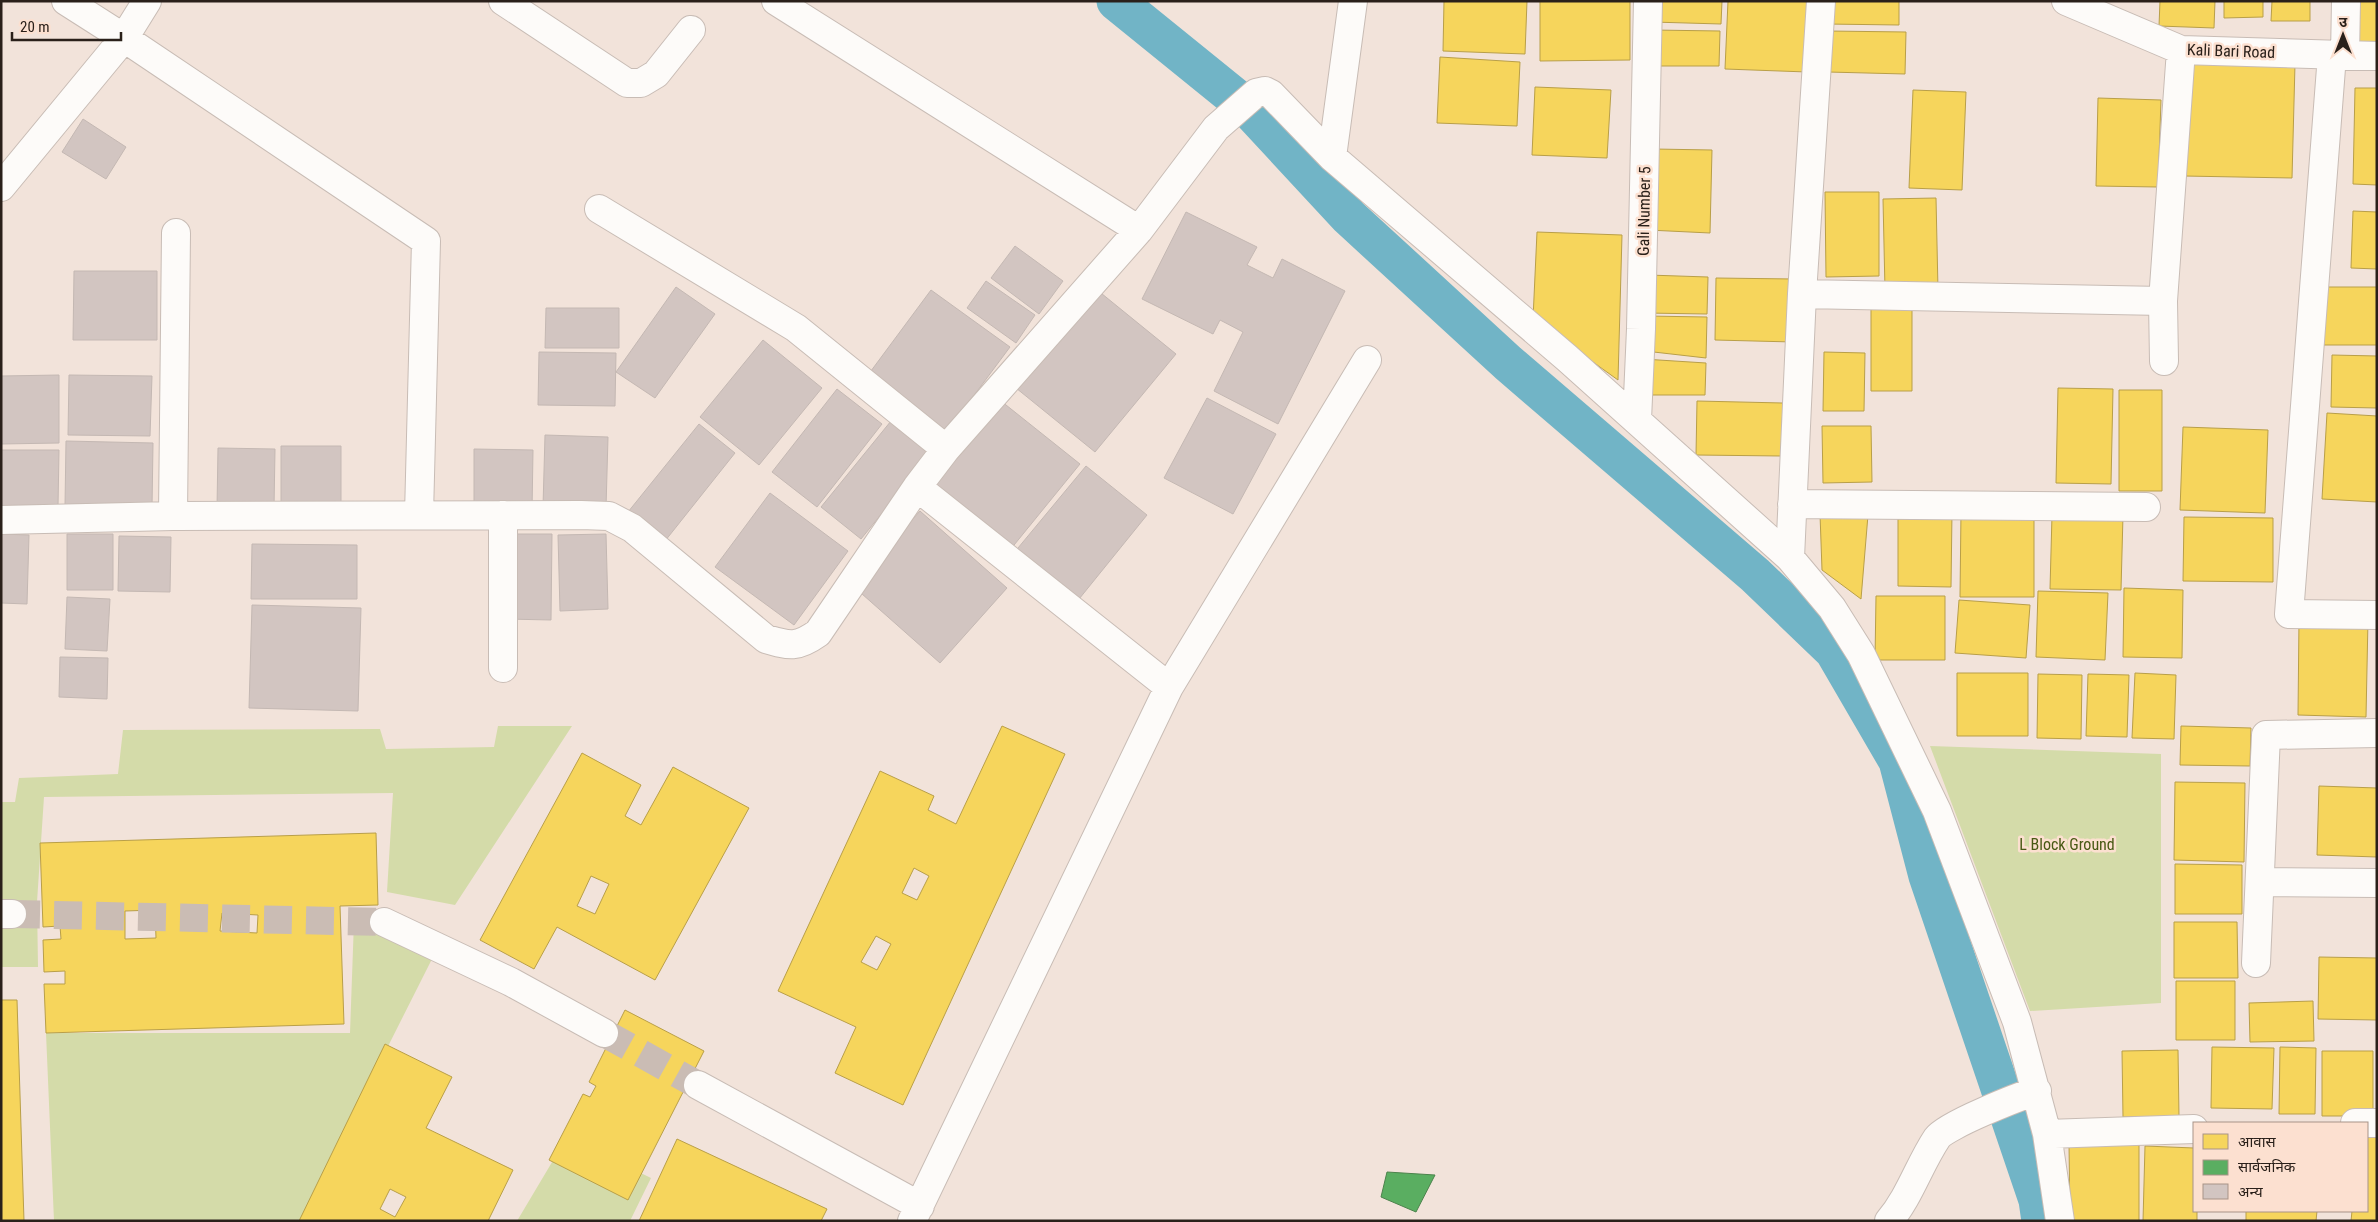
<svg xmlns="http://www.w3.org/2000/svg" width="2378" height="1222" font-family="'Roboto Condensed','Noto Sans Devanagari',sans-serif">
  <style>
    .green { fill: #d4dba9 }
    .homes { fill: #f6d55c; stroke: #b99f48; fill-rule: evenodd }
    .public { fill: #5aae61; stroke: #4c834c }
    .lines { fill: none; stroke-linecap: round; stroke-linejoin: round }
    .canal { stroke: #71b4c6; stroke-width: 39 }
    .building { fill: #d2c5c1; stroke: #c4b8b3 }
    .minor-tunnel { stroke: #cabcb4; stroke-width: 28; stroke-dasharray: 28 14; stroke-linecap: butt }
    .minor-casing { stroke: #c8bcb5; stroke-width: 30 }
    .minor { stroke: #fdfbf9; stroke-width: 28 }
    .labels { text-anchor: middle; dominant-baseline: central; stroke-width: 5; stroke-linejoin: round; paint-order: stroke }
    .street-label { font-size: 16px; fill: #2a201a; stroke: #fce0d0 }
    .park-label { font-size: 16px; fill: #485914; stroke: #fce0d0 }
  </style>
  <rect width="100%" height="100%" fill="#f2e3da"/>
  <path class="green" d="M498,726H572L455,905L387,892L393,793L44,797L37,902L38,967H1V802H15L19,778L118,774L123,730L380,729L386,749L494,747Z
    M1930,746L2161,754V1003L2030,1011Z
    M354,921L433,957L300,1221H54L46,1033H350Z
    M567,1137L651,1178L630,1221H517Z"/>
  <path class="homes" d="M1444,1H1527L1525,54L1443,51Z
    M1540,1H1630V60L1540,61Z
    M1653,1H1722L1721,24L1652,22Z
    M1728,1H1810L1807,72L1725,69Z
    M1827,1H1899V25L1826,24Z
    M2160,1H2215L2214,28L2159,26Z
    M2224,1H2263V17L2224,18Z
    M2272,1H2310V21H2271Z
    M2356,1H2377V45L2354,43Z
    M1653,30L1720,31L1719,66H1652Z
    M1828,31L1906,32L1905,74L1828,72Z
    M1440,57L1520,62L1517,126L1437,123Z
    M2187,62L2295,64L2292,178L2184,176Z
    M1535,87L1611,90L1607,158L1532,155Z
    M2355,88H2377V185L2353,184Z
    M1913,90L1966,92L1962,190L1909,188Z
    M2098,98L2161,100L2158,187L2096,186Z
    M1654,149L1712,150L1710,233L1648,230Z
    M1825,192H1879V276L1826,277Z
    M1936,198L1938,290H1885L1883,199Z
    M2353,211L2377,212V269L2351,268Z
    M1537,232L1622,235L1618,380L1533,319Z
    M1648,275L1708,277L1707,314L1645,313Z
    M1716,278L1793,279V342L1715,340Z
    M2322,287H2377V345H2322Z
    M1871,299H1912V391H1871Z
    M1646,316L1707,317L1706,358L1645,351Z
    M1824,352L1865,353L1864,411H1823Z
    M2332,355L2377,356V408L2331,407Z
    M1643,359L1706,363L1705,395H1642Z
    M2058,388L2113,389L2111,484L2056,483Z
    M2119,390H2162V491H2119Z
    M1697,401L1783,403L1781,456L1696,455Z
    M2327,413L2377,416V502L2322,499Z
    M1822,426H1871L1872,482L1823,483Z
    M2183,427L2268,430L2265,513L2180,510Z
    M1898,512H1952L1951,587L1898,586Z
    M1961,512L2034,513V597H1960Z
    M1820,514L1868,515L1861,599L1822,570Z
    M2052,515H2123L2121,590L2050,589Z
    M2184,517L2273,518V582L2183,581Z
    M2124,588L2183,590L2182,658L2123,657Z
    M2038,591L2108,593L2105,660L2036,657Z
    M1876,596H1945V660H1875Z
    M1959,600L2030,605L2026,658L1955,653Z
    M2299,619H2368L2366,717L2298,715Z
    M1957,673H2028V736H1957Z
    M2135,673L2176,675L2174,739L2132,738Z
    M2038,674L2082,675L2081,739L2037,738Z
    M2088,674L2129,675L2127,737L2086,736Z
    M1002,726L1065,754L903,1105L835,1073L856,1027L778,991L880,771L934,796L928,810L956,824ZM914,868L929,876L917,900L902,893ZM876,936L891,944L877,970L861,962Z
    M2181,726L2251,728L2250,766L2180,765Z
    M582,753L641,785L625,816L641,825L673,767L749,808L655,980L557,927L534,969L480,940ZM591,876L609,884L595,914L577,906Z
    M2175,782L2245,783L2244,862L2174,860Z
    M2319,786L2377,788V857L2317,855Z
    M376,833L378,905L340,906L344,1024L46,1033L44,984H65V971L44,972L43,940L61,939L60,926L43,927L40,843ZM155,910L156,938L125,939V911ZM222,913L258,915L257,933L220,931Z
    M2175,864L2242,865V914H2175Z
    M2174,922H2237L2238,978H2174Z
    M2319,957L2377,958V1020L2318,1019Z
    M2176,981H2235V1040H2176Z
    M1,1000H17L24,1221H1Z
    M2313,1001L2314,1041L2250,1042L2249,1003Z
    M625,1010L704,1051L628,1200L549,1160L583,1094L590,1097L596,1086L589,1082Z
    M385,1044L452,1077L426,1128L513,1170L488,1221H299ZM390,1189L406,1197L395,1217L380,1209Z
    M2212,1047L2274,1048L2272,1109L2211,1108Z
    M2280,1047L2316,1048L2315,1114H2279Z
    M2178,1050L2179,1117H2123L2122,1051Z
    M2322,1051H2373V1116H2322Z
    M2367,1130H2377V1221H2351L2352,1211H2367Z
    M677,1139L827,1209L821,1221H639Z
    M2139,1143V1221H2070L2069,1144Z
    M2145,1146L2194,1148V1211H2197V1221H2143Z
    M2246,1211H2317L2316,1221H2246Z"/>
  <path class="public" d="M1387,1172L1435,1175L1416,1212L1381,1197Z"/>
  <g class="lines">
    <path class="canal" d="M1116,1L1248,108L1349,217L1508,363L1755,575L1834,651L1898,761L1928,876L2038,1200L2041,1221"/>
  </g>
  <path class="building" d="M83,119L126,147L106,179L62,152Z
    M1186,212L1257,247L1247,265L1273,278L1282,259L1345,291L1278,424L1214,391L1243,332L1220,320L1213,334L1142,299Z
    M1015,246L1063,281L1039,314L991,278Z
    M74,271H157V340H73Z
    M986,281L1035,315L1016,343L967,308Z
    M676,287L715,314L655,398L616,372Z
    M1096,289L1176,354L1095,452L1016,388Z
    M931,290L1010,347L943,437L865,379Z
    M546,308H619V348H545Z
    M763,340L822,388L759,465L700,417Z
    M539,352L616,353L615,406L538,405Z
    M59,375V443L1,444V376Z
    M69,375L152,376L150,436L68,435Z
    M837,389L882,424L817,507L772,472Z
    M1207,398L1276,434L1233,514L1164,478Z
    M1001,401L1080,464L1010,550L932,487Z
    M891,421L931,453L861,539L821,507Z
    M699,424L735,453L665,541L628,512Z
    M545,435L608,437L606,508L543,507Z
    M66,441L153,443L152,508L65,506Z
    M281,446H341V514H281Z
    M218,448L275,449L274,508H217Z
    M474,449L533,450L532,512H474Z
    M1,450H59L58,507L1,506Z
    M1086,466L1147,515L1075,604L1013,554Z
    M770,493L848,551L794,625L715,567Z
    M920,511L1007,588L940,663L853,586Z
    M1,534L29,535L27,604L1,603Z
    M67,534H113V590H67Z
    M506,534H552L551,620L505,619Z
    M606,534L608,609L560,611L558,535Z
    M119,536L171,537L170,592L118,591Z
    M252,544L357,545V599H251Z
    M67,597L110,599L107,651L65,649Z
    M252,605L361,608L358,711L249,708Z
    M60,657L108,658L107,699L59,697Z"/>
  <g class="lines">
    <path class="minor-tunnel" d="M12,914L384,922
      M604,1033L698,1085"/>
    <defs>
      <path id="minor" d="M66,1L124,38L426,241L419,515
        M503,1L627,83H641L656,74L691,30
        M776,1L1139,230
        M2066,1L2181,50L2377,56
        M2332,55L2289,614L2377,615
        M2345,55L2346,1
        M1332,157L1353,1
        M1,187L124,38L147,1
        M599,209L796,328L946,449
        M1802,294L2163,301
        M2164,361L2163,301L2181,50
        M1637,420L1641,329L1648,1
        M917,487L1169,687
        M1792,504L2146,507
        M173,516L176,233
        M1,520L173,516L581,515L609,516L632,528L766,639C790,646 797,648 818,633L917,487L946,449L1139,230L1216,128L1256,93L1265,91L1271,94L1332,157L1567,358L1790,558L1832,608L1861,654L1937,811L2017,1022L2047,1134L2060,1221
        M1790,558L1802,294L1821,1
        M503,668V515
        M2260,882L2377,883
        M1,914H12
        M384,922L511,982L604,1033
        M2256,963L2266,735L2377,733
        M698,1085L920,1206
        M2355,1123H2377
        M2047,1134L2194,1129
        M912,1221L1169,687L1367,360
        M1889,1221C1910,1196 1919,1165 1937,1138C1946,1125 2020,1096 2037,1091"/>
    </defs>
    <use href="#minor" class="minor-casing"/>
    <use href="#minor" class="minor"/>
  </g>
  <g class="labels">
    <g class="street-label">
      <text transform="translate(2231 51) rotate(2)">Kali Bari Road</text>
      <text transform="translate(1644 211) rotate(-89)">Gali Number 5</text>
    </g>
    <g class="park-label">
      <text x="2067" y="844">L Block Ground</text>
    </g>
  </g>
  <rect width="2378" height="1222" fill="none" stroke="#2a201a" stroke-width="5"/>
  <rect x="2193" y="1122" width="175" height="90" fill="#fce0d0" stroke="#a89387"/>
  <rect x="2203" y="1134" width="25" height="15" fill="#f6d55c" stroke="#a89387"/>
  <text x="2238" y="1147" font-size="15" fill="#2a201a">आवास</text>
  <rect x="2203" y="1160" width="25" height="15" fill="#5aae61" stroke="#a89387"/>
  <text x="2238" y="1172" font-size="15" fill="#2a201a">सार्वजनिक</text>
  <rect x="2203" y="1184" width="25" height="15" fill="#d2c5c1" stroke="#a89387"/>
  <text x="2238" y="1197" font-size="15" fill="#2a201a">अन्य</text>
  <g transform="translate(2343 35)" stroke="#fce0d0" stroke-width="4" paint-order="stroke">
  <path d="M0-4L9 19L0 12L-9 19Z" fill="#2a201a"/>
  <text y="-8" font-size="14" font-weight="bold" text-anchor="middle" fill="#2a201a">उ</text>
  </g>
  <path d="M12 32v8h109v-8" fill="none" stroke="#2a201a" stroke-width="2.5"/>
  <text x="20" y="32" font-size="15" fill="#2a201a" stroke="#fce0d0" stroke-width="4" paint-order="stroke">20 m</text>
</svg>
